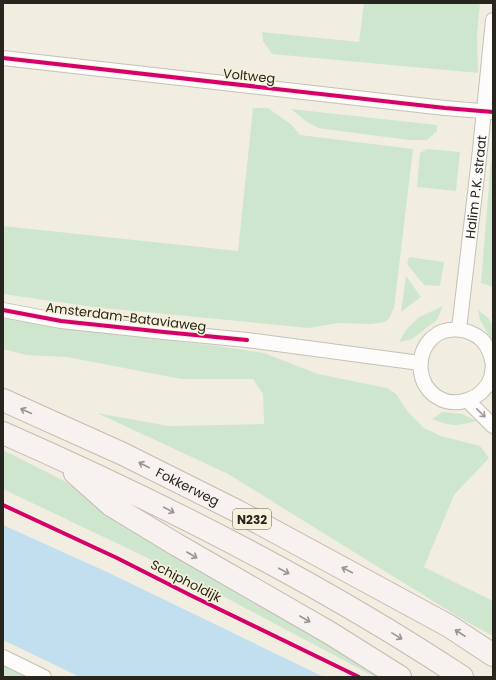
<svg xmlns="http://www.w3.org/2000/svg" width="496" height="680" font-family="Poppins,sans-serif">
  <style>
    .green { fill: #cee6ce }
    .water { fill: #c2dfef }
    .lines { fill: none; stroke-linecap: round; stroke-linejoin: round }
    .street-casing { stroke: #c3c1b7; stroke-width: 16 }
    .primary-casing { stroke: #c4b9b2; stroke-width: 24 }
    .street { stroke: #fdfcfa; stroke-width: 14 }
    .primary { stroke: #f7f1ef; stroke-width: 22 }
    .cycleway-casing { stroke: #f7f2db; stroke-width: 6 }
    .cycleway { stroke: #d6006c; stroke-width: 4 }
    .oneway { stroke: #999590 }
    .oneway2 { stroke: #9d9b97 }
    .labels { text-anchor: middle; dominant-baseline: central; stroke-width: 3; stroke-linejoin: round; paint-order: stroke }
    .shield { fill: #f7f2db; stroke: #656256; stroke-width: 1 }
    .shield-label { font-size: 12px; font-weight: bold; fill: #27251d }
    .street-label { font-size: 13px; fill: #27251d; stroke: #f7f2db }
  </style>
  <rect width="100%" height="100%" fill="#f1eee1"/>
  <path class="green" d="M364,3H480L477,34L478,73L272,54L263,41L262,32L359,42Z
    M253,108H268L292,125L300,135L413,149L394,308L389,319L385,322L371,324L338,323L309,328L93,307L3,294V226L238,251Z
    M291,109L437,125V131L427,140H409L318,128L307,122Z
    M427,149L460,152L456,191L417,187L420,153Z
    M491,161L493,162V287L481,283Z
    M409,257L444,262L440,286L424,285L407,264Z
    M406,276L421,297L401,312Z
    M443,306L437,320L412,339L399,342L406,330L419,317Z
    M478,310C492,321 493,320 493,338L491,339L480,320Z
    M3,317L15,320L119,335L218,346L264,353L318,374L387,388L396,394L408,412L424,428L441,436L480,446L489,458L454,495L424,567L493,601V636L467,622L228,474L97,413L169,426L264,424L263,394L253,379H181L67,357L26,355L3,349Z
    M442,412L462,414L477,421C458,426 451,427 432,419Z
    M3,450L64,481L184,561L386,677H375L181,574L3,489Z
    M3,663L31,677H3Z"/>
  <path class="water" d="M3,525L107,572L324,677H80L3,640Z"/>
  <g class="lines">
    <defs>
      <g id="street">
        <path d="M3,58L445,108L493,112"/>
        <path d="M3,310L61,321L164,332L247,340L420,363"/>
        <path id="s1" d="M459,329L480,150L493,20"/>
        <path d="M493,365C491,356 489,347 482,340C469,328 446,325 432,338C415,355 417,384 437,397C456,409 483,399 491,378C492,375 492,370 493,366"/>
        <path d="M468,401L493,426"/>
        <path d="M3,657L44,677"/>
      </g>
      <g id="primary">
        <path id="s2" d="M3,400L123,454L237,511L449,626L493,655"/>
        <path d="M3,433C162,503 317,581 462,677"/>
        <path d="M75,473L111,505L177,545L330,633L400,677"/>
      </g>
    </defs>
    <use href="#street" class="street-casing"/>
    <use href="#primary" class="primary-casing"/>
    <use href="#street" class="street"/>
    <use href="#primary" class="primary"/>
    <defs>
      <path id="cycleway" d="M3,58L445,108L493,112
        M3,310L61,321L164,332L247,340
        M3,505L117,558L192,596L359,677"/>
    </defs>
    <use href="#cycleway" class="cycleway-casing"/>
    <use href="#cycleway" class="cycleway"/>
  </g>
  <defs><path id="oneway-shaft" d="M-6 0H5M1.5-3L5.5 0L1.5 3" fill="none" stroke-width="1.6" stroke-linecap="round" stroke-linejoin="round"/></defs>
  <g class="oneway">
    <use href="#oneway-shaft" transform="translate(26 411) rotate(-156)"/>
    <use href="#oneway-shaft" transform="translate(144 465) rotate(-153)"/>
    <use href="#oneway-shaft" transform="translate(169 510) rotate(28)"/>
    <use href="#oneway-shaft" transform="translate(192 555) rotate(30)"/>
    <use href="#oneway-shaft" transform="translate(347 570) rotate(-152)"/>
    <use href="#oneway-shaft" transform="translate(284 571) rotate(28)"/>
    <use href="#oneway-shaft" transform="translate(305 619) rotate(30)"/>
    <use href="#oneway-shaft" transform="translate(460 633) rotate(-147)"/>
    <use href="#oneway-shaft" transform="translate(397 636) rotate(31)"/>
  </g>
  <use class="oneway2" href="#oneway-shaft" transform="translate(481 413) rotate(44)"/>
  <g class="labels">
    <rect class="shield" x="233" y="509" width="38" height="20" rx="3"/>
    <g class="shield-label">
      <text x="252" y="519">N232</text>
    </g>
    <g class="street-label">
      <text transform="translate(249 76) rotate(6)">Voltweg</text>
      <text stroke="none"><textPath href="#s1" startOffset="143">Halim P.K. straat</textPath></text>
      <text transform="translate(126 317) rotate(7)">Amsterdam-Bataviaweg</text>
      <text stroke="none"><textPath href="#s2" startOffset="204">Fokkerweg</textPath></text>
      <text transform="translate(186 581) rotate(27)">Schipholdijk</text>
    </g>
  </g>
  <rect width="496" height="680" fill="none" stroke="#27251d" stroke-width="8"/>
</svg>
